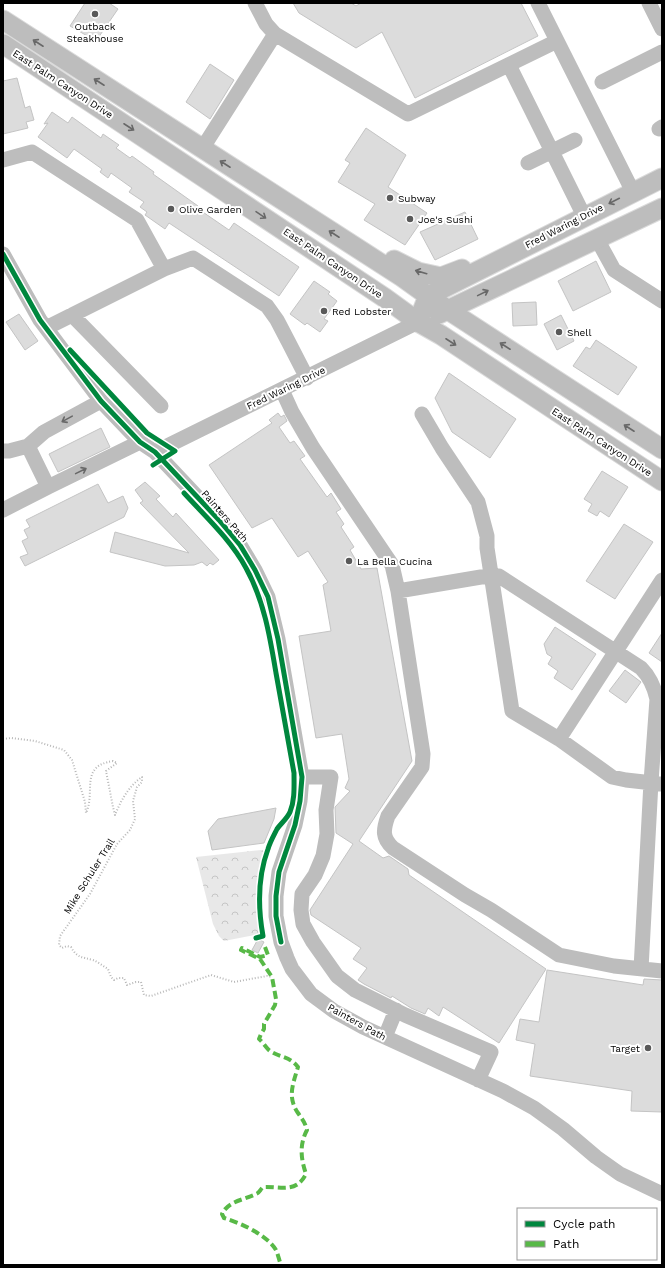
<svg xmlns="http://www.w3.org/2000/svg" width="665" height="1268" font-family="'Work Sans',sans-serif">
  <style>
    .park { fill: url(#park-crowns) }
    .building { fill: #dcdcdc; stroke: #c4c4c4 }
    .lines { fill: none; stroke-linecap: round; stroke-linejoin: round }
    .major-casing { stroke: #dbdbdb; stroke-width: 21 }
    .path { stroke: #b8b8b8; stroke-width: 2; stroke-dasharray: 1 2; stroke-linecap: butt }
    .minor { stroke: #bdbdbd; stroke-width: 15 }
    .major { stroke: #bdbdbd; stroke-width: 19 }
    .quiet { stroke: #58b947; stroke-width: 4; stroke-dasharray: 8 4; stroke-linecap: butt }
    .cycleway-casing { stroke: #fff; stroke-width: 8 }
    .cycleway { stroke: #00873e; stroke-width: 5 }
    .oneway { stroke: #686868 }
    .poi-dot { fill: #595959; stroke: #fff; stroke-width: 1.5 }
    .labels { text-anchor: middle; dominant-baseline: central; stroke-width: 4; stroke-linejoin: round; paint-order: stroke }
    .poi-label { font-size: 10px; fill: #000; stroke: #fff; text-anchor: start }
    .street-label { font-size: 10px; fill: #000; stroke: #fff }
  </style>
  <defs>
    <pattern id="park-crowns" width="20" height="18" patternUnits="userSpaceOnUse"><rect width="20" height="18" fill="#e8e8e8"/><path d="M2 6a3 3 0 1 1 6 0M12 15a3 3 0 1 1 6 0" fill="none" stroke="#c5c5c5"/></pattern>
  </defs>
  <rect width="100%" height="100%" fill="#fff"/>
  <path class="park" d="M261,850L265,851C257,881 256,904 260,934L224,941L219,936L213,924L196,857Z"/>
  <path class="building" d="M85,3H109L118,9L96,41L70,26Z
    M293,3H351L356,6L361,3H521L538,36L415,98L382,32L356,48L299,13Z
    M210,64L234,80L210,119L186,102Z
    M17,78L25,108L30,106L34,120L26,122L28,128L3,134V81Z
    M52,112L68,123L72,117L101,138L103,134L119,145L116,148L130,158L132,156L154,172L153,174L198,206L197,208L229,230L234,223L299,267L279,296L169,223L165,229L145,215L147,212L140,207L144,202L129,192L132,188L111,173L108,178L100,172L102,169L74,149L67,158L38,137L48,123L44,124Z
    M366,128L406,155L388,187L427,213L405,245L364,220L375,204L338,182L350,163L345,160Z
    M465,212L478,239L435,260L420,232Z
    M596,261L611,292L573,311L558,281Z
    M314,281L330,292L328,294L337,301L324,319L328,321L320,332L307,323L305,325L290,314Z
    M536,302L537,325L513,326L512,303Z
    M19,314L38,341L25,350L6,322Z
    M561,315L574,341L557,350L544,324Z
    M596,340L637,367L618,395L573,366L586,347L590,349Z
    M449,373L516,419L490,458L452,432L435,398Z
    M278,413L281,417L284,415L287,421L279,427L290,443L294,441L305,456L300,459L327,497L331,493L341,509L336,512L344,524L341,527L354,547L350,550L361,569L377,568L412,761L359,841L383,858L389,856L408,869L409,875L546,969L499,1043L443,1007L439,1016L428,1008L425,1014L411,1008L392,996L391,998L364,984L358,980L367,968L353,959L361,948L311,915L310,910L353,844L336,833L335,807L350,791L345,788L349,779L342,734L316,738L299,636L331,631L323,585L328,582L308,551L298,557L272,518L252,528L209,465L272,423L269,420Z
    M101,428L110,447L58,472L49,454Z
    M602,471L628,487L609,517L600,511L597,516L588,511L592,504L584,499Z
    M145,482L160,496L156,499L173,517L176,513L219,560L213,565L210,563L207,566L202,562L194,565L165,566L110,552L115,532L189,553L140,503L143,501L135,490Z
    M98,484L108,503L123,496L128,508L124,517L25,566L20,557L28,554L22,541L28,538L24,530L30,527L26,520Z
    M624,524L653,542L615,599L586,581Z
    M555,627L596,654L572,690L554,678L558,671L548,664L552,657L547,654L544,644Z
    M662,633V662L649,653Z
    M625,670L641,682L626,703L609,691Z
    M276,808L274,819L264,843L212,850L208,831L218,819Z
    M258,939L264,942L258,953L252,950Z
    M547,970L643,985L644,979L662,980V1112L631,1111L632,1091L530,1076L535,1044L516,1040L520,1019L539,1022Z"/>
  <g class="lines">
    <defs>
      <path id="major" d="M3,20L402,277L448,310L662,449
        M3,44L385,298L418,322L441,335L662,481
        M394,260L418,272L441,277L462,269
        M439,314L662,208
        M418,322L428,296L662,178"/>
    </defs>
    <use href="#major" class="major-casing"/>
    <path class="path" d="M3,739L11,738L35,741L64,750L72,760L85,802L86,813C96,792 79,766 113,761L117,763L106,771L113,807L115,815C121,800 129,786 142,777V782L137,787L133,801L135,819L130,830L117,844L90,894L60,936L59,945L62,948L67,946L71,947C77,958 82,957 93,960C98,962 103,966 108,969L111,977L114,980L118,978H124L127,985L136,982H141L144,995L151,996L211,975L234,982L267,976L272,977"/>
    <path class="minor" d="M255,3L266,24L275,34L408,114L557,41
      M538,3L633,192
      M649,3L662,29
      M509,65L584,216
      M602,82L662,52
      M659,129L662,127
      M202,149L275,34
      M3,160L32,152L137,220L164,269
      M528,163L575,140
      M597,239L614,270L662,301
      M3,254L40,320L101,401L140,442L155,452L219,520L240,545L255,570L268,597L278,639L302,777L300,801L295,825L279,872L276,896V916L281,942L287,958L292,969L311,994L334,1011L363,1027L503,1091L534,1108L563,1129L596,1157L620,1174L662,1194
      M72,315L161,406
      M46,328L164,269L193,258L267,306L277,320L289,343L307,378
      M282,390L292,412L313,448L392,565L398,591L423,754L422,767L388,816C383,830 382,838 393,848L465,895L491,910L559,955L614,966L662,971
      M101,401L44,432L28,446L48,487L140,442
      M422,414L442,448L478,502L487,536V548L512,711L559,739L612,777L626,780L662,784
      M3,451H9L28,446
      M155,452L418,322
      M3,510L48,487
      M398,591L481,577L499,576L641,668C650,677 654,686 657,699L651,782L641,969
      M559,739L662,580
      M302,777H331L326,810L327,834L323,856L315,875L302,894L301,910L303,924L313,942L337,976L355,990L405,1015L491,1052L478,1080
      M385,1037L396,1010"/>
    <use href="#major" class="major"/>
    <path class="quiet" d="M265,947L268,955L260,957L242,948L241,950L260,959L272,977L276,999L275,1005L264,1024V1029L261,1034L259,1039C263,1042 266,1048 270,1051C281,1058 289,1056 298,1067C293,1084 287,1097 298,1113C302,1119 305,1122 307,1130C299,1145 301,1159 306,1174C296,1194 280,1186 263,1187C260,1190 259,1193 256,1194C244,1200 228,1201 222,1214L224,1218C241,1223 267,1235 276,1250C278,1254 279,1260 281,1265"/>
    <defs>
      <path id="cycleway" d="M3,254L40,320L101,401L140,442L155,452L219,520L240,545L255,570L268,597L278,639L302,777L300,801L295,825L279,872L276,896V916L281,942
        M70,350L147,433L175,451L153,465
        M184,493C205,516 231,540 246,568C264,600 270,637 276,673C282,707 288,740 294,773C294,786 295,800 290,812C287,819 281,823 277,829C274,835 270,842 268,849C258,876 258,908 263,936L256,938"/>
    </defs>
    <use href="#cycleway" class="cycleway-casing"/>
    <use href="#cycleway" class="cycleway"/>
  </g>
  <defs><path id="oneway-shaft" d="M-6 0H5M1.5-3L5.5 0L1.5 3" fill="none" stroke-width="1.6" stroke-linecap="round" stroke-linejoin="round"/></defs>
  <g class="oneway">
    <use href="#oneway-shaft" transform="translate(38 43) rotate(-147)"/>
    <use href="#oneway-shaft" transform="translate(99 82) rotate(-147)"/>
    <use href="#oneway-shaft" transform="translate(129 127) rotate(33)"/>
    <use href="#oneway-shaft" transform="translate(225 164) rotate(-147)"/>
    <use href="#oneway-shaft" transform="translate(614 201) rotate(153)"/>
    <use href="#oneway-shaft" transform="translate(261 215) rotate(34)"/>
    <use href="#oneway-shaft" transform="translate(334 234) rotate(-147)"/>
    <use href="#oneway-shaft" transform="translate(421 272) rotate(-164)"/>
    <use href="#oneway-shaft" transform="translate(483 293) rotate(-26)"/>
    <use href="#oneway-shaft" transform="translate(451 342) rotate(33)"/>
    <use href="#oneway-shaft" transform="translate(505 346) rotate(-147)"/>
    <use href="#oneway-shaft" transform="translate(67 419) rotate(151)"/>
    <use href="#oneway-shaft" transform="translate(629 428) rotate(-147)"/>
    <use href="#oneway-shaft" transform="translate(81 471) rotate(-26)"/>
  </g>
  <g class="poi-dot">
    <circle cx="95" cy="14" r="4"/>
    <circle cx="390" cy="198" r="4"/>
    <circle cx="171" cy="209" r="4"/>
    <circle cx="410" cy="219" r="4"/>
    <circle cx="324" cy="311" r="4"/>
    <circle cx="559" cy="332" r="4"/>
    <circle cx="349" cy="561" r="4"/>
    <circle cx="648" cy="1048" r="4"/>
  </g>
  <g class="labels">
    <g class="poi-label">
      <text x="95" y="26" text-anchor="middle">Outback<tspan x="95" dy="12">Steakhouse</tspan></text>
      <text x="398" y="198">Subway</text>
      <text x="179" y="209">Olive Garden</text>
      <text x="418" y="219">Joe's Sushi</text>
      <text x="332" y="311">Red Lobster</text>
      <text x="567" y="332">Shell</text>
      <text x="357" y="561">La Bella Cucina</text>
      <text x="640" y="1048" text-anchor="end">Target</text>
    </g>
    <g class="street-label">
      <text transform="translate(63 84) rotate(33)">East Palm Canyon Drive</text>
      <text transform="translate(564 226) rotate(-27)">Fred Waring Drive</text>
      <text transform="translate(333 263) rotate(34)">East Palm Canyon Drive</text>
      <text transform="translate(286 388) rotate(-26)">Fred Waring Drive</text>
      <text transform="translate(602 442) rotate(33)">East Palm Canyon Drive</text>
      <text transform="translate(225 516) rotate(49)">Painters Path</text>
      <text transform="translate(89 876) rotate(-58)">Mike Schuler Trail</text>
      <text transform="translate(357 1022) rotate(29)">Painters Path</text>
    </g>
  </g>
  <rect width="665" height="1268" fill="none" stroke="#000000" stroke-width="8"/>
  <rect x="517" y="1208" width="140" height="52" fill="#ffffff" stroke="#999999"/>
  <rect x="525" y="1221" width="20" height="6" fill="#00873e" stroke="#999999"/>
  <text x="553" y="1228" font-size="12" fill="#000000">Cycle path</text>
  <rect x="525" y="1241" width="20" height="6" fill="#58b947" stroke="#999999"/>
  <text x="553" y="1248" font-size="12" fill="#000000">Path</text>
</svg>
